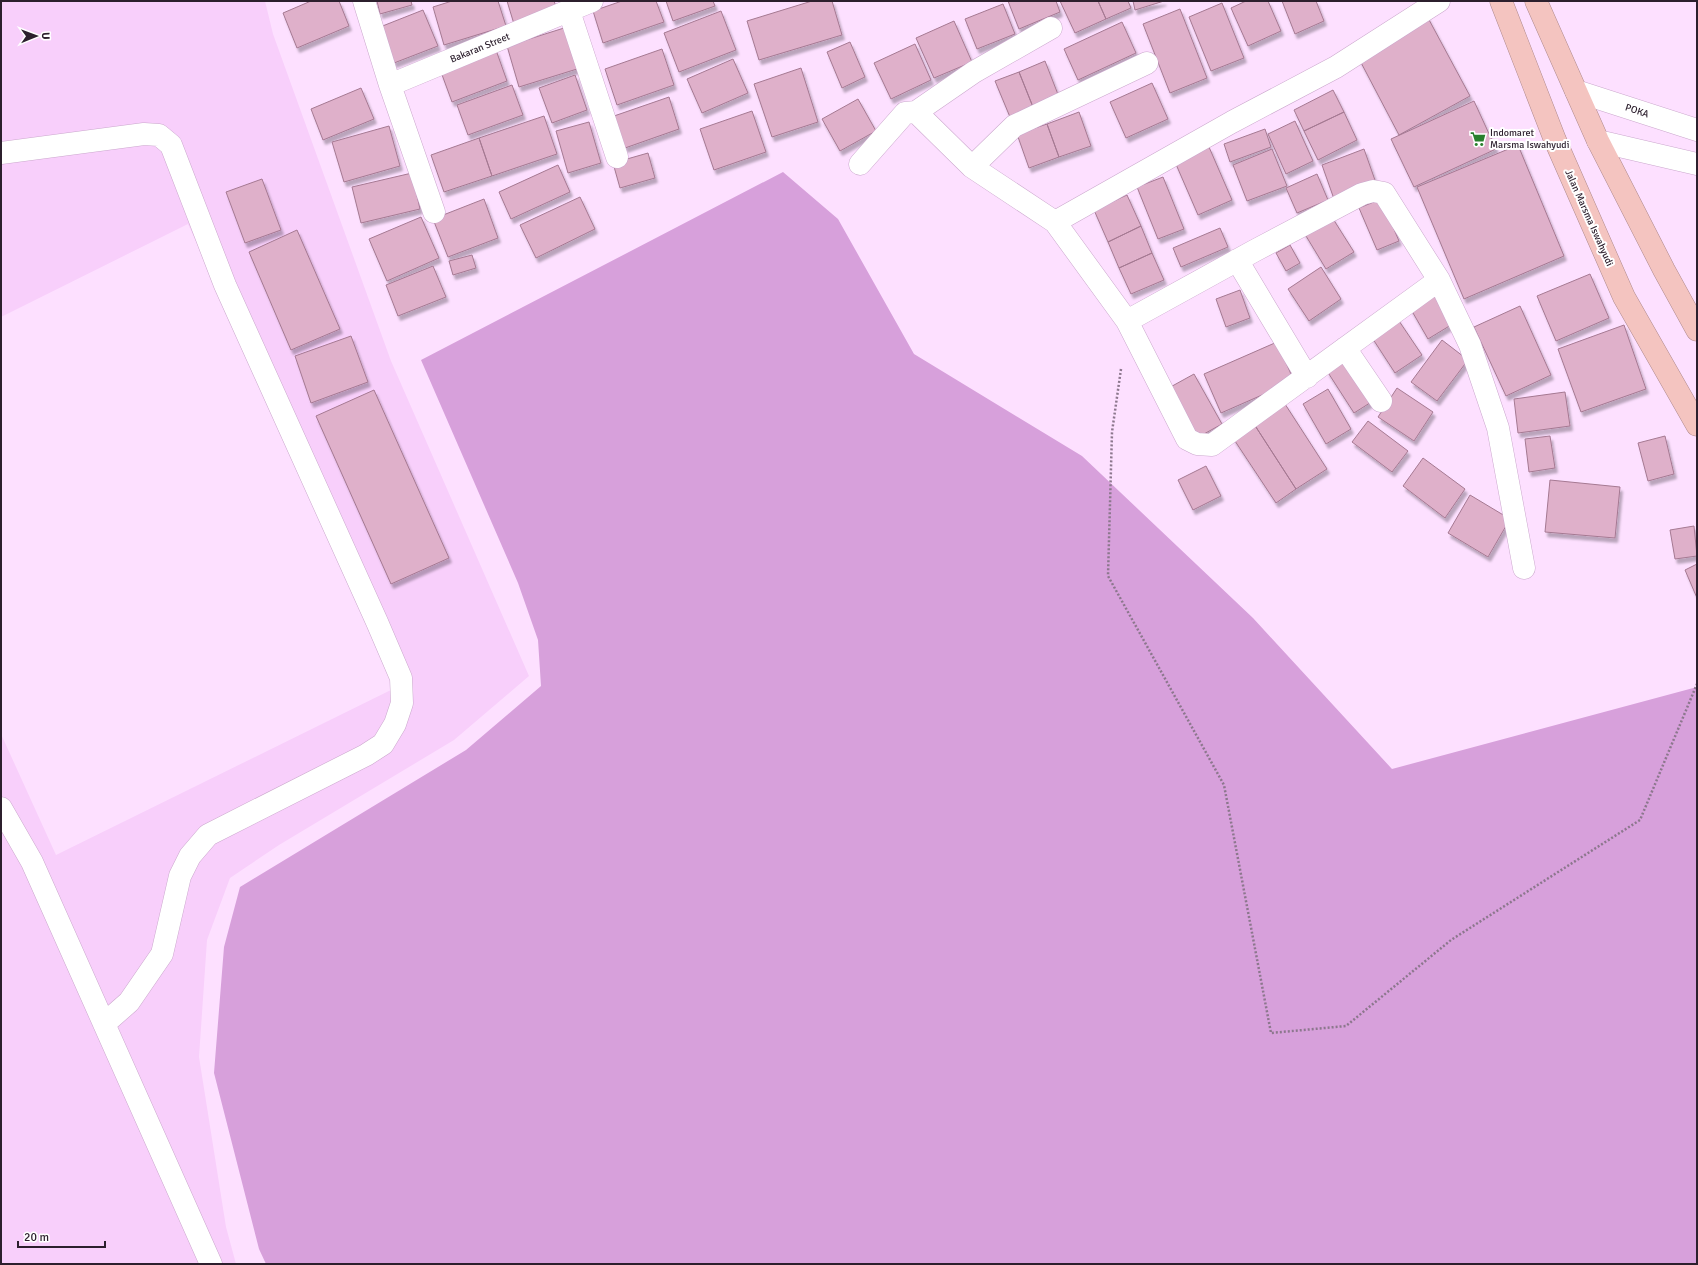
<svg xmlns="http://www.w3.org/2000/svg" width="1698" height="1265" font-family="Signika,sans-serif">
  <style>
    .built { fill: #f8cffb }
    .forest { fill: #d7a0db }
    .building { fill: #dfb0ca; stroke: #a57992; filter: url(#shadow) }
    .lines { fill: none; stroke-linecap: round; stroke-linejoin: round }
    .minor-casing { stroke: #cba8cd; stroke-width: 23 }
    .highway-casing { stroke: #ae8a8d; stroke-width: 23 }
    .path { stroke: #8c778d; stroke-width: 2.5; stroke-dasharray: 2 2; stroke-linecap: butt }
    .minor { stroke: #fff; stroke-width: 22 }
    .highway { stroke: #f4c4c0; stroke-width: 22 }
    .labels { text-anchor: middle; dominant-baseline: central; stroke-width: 4; stroke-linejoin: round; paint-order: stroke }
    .street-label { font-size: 10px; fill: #2c1f2d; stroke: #fff }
    .poi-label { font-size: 10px; fill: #2c1f2d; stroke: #fff; text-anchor: start }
  </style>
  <defs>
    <filter id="shadow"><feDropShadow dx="2.5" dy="4.5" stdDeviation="1" flood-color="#0004"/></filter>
  </defs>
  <rect width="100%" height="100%" fill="#fde0ff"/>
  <path class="built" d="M1,1H265L273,34L391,361L529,676L454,740L279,845L230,878L207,940L199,1057L226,1227L236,1264H1V734L56,855L399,686L188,224L1,317Z"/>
  <path class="forest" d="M783,172L838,219L914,354L1082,456L1253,618L1392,769L1697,687V1264H266L259,1249L214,1073L224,947L240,887L466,750L541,686L538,640L518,583L421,360Z"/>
  <path class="building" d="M311,1H339L349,26L297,48L283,13Z
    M377,1H411L412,5L380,14Z
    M452,1H498L506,26L444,45L433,7Z
    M507,1H554L557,9L514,24Z
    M622,1H656L664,22L603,43L593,11Z
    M666,1H713L715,6L673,21Z
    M812,1H832L842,35L759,60L747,21Z
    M1008,1H1056L1060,12L1019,29Z
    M1060,1H1098L1106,19L1075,33Z
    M1098,1H1128L1131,8L1106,19Z
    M1133,1H1164L1135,10Z
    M1246,1H1268L1281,31L1248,46L1231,8Z
    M1282,1H1316L1324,21L1295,34Z
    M1222,3L1244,58L1211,71L1189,17Z
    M1003,4L1015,34L977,49L965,19Z
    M1180,9L1207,78L1170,93L1143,24Z
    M423,10L438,46L394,63L380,27Z
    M721,11L736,50L679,72L664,33Z
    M1427,16L1470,96L1399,135L1357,55Z
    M954,21L972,62L934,78L916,38Z
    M1122,22L1136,53L1078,80L1064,49Z
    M564,28L577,69L519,87L507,46Z
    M850,42L865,77L842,88L827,52Z
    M915,44L931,80L891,99L874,63Z
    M662,49L674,85L617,105L605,69Z
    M496,50L507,81L452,102L441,72Z
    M733,59L748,93L702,113L687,79Z
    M1045,61L1059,97L1033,107L1019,72Z
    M801,68L818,122L772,137L754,84Z
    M1019,72L1033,107L1010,117L995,81Z
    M575,75L587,110L552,123L539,88Z
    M1152,83L1168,119L1126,138L1110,102Z
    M512,85L523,115L468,135L457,105Z
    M361,88L374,119L323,140L311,109Z
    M1333,90L1344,112L1304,131L1294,110Z
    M669,97L679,129L625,148L614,116Z
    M858,99L876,131L840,151L822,119Z
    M1474,101L1496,149L1414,187L1391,139Z
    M752,111L766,152L714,170L700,129Z
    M1079,112L1091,146L1059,157L1047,124Z
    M1344,112L1357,140L1318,160L1304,131Z
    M544,116L557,154L492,176L479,138Z
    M1295,121L1313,161L1286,174L1268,134Z
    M589,122L601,163L568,173L556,131Z
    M1047,124L1059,157L1029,168L1017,134Z
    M389,126L400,166L344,182L332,142Z
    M1265,129L1271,147L1230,162L1224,144Z
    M479,138L492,176L444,192L431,155Z
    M1518,145L1564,256L1464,299L1417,187Z
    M1209,147L1232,200L1198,215L1175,162Z
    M1272,149L1287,186L1247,201L1233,165Z
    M1364,149L1376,183L1334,199L1322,165Z
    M648,153L655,178L620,188L613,163Z
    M558,165L570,192L511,219L499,192Z
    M412,173L420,209L361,223L352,187Z
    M1317,174L1328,200L1297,213L1286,188Z
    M1163,177L1184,229L1158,239L1137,187Z
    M262,179L281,230L245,243L226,192Z
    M1127,195L1141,226L1108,242L1094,210Z
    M580,197L595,229L536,258L520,225Z
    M484,199L498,238L448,257L433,219Z
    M1381,199L1399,241L1377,250L1359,208Z
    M1330,214L1354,252L1326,269L1303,231Z
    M421,217L439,258L387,281L369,239Z
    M1141,226L1152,253L1119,268L1108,242Z
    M1220,228L1228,247L1181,267L1173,248Z
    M297,230L340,329L291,350L249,252Z
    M1290,245L1300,263L1286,271L1276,253Z
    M1152,253L1164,280L1131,294L1119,268Z
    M472,255L476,268L453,275L449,261Z
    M433,266L446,297L398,316L386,285Z
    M1321,267L1341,299L1309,321L1288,289Z
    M1590,274L1609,318L1556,341L1537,296Z
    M1437,289L1456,322L1428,339L1409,306Z
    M1240,290L1250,318L1226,327L1216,299Z
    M1520,306L1551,375L1506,396L1474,327Z
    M1395,315L1422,355L1395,373L1369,333Z
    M1624,325L1646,389L1581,412L1558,349Z
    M351,336L368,382L311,403L295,356Z
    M1442,340L1468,360L1437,401L1411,382Z
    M1277,342L1294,381L1221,413L1204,374Z
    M1347,359L1373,401L1354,413L1327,371Z
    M1194,374L1222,424L1193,440L1165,390Z
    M1397,388L1433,412L1414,441L1378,417Z
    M1328,389L1351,429L1326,444L1303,404Z
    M374,390L449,558L391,584L316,416Z
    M1565,392L1570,426L1518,433L1514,399Z
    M1285,404L1327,469L1296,489L1254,424Z
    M1368,421L1408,451L1392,472L1352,442Z
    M1254,424L1296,489L1276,503L1233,438Z
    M1550,436L1555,468L1529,472L1525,439Z
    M1665,436L1674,474L1648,481L1638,443Z
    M1423,458L1465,489L1445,518L1403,486Z
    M1206,466L1221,496L1193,510L1178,480Z
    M1550,480L1620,487L1615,538L1545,532Z
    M1470,495L1510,519L1488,557L1448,533Z
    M1694,526L1697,556L1675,559L1670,530Z
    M1697,564V598L1685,570Z"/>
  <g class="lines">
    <defs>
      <path id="minor" d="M364,1L390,85L434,212
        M569,11L617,157
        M390,85L592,1
        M1576,91L1697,130
        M916,112L972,167L1055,222L1127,321L1187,439L1197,444L1212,445L1439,280
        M1598,141L1697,164
        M1,153L144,134L159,135L171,145L225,285L377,622L401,678L402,703L395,724L383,744L366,755L208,835L190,856L180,876L162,954L129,1002L104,1024
        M860,164L905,113L916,112L974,72L1051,28
        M972,167L1014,126L1147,63
        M1055,222L1232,122L1336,67L1439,1
        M1237,260L1307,377
        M1127,321L1254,251L1362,194L1373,191L1384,193L1439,280L1470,345L1498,428L1524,568
        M1345,348L1381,401
        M1,808L32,862L211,1264"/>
      <path id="highway" d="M1501,1L1555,140L1624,297L1697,425
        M1536,1L1598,141L1664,270L1697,330"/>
    </defs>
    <use href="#minor" class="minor-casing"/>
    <use href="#highway" class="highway-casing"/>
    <path class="path" d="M1121,369L1112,432L1108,576L1224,785L1271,1033L1346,1026L1451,940L1640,820L1697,684"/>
    <use href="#minor" class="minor"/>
    <use href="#highway" class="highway"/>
  </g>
  <defs>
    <symbol id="supermarket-bare" viewBox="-9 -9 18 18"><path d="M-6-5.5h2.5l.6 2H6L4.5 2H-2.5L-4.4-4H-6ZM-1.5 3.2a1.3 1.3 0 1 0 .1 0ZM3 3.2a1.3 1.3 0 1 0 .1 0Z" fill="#287f2d" stroke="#fff" stroke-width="2.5" paint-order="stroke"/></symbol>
  </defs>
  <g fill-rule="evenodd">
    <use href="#supermarket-bare" x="1467" y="128" width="22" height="22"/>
  </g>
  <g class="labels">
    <g class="street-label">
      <text transform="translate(480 48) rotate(-22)">Bakaran Street</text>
      <text transform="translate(1637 111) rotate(18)">POKA</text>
      <text transform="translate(1589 218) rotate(66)">Jalan Marsma Iswahyudi</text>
    </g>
    <g class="poi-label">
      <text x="1490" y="133">Indomaret<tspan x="1490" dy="12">Marsma Iswahyudi</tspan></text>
    </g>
  </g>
  <rect width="1698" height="1265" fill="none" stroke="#2c1f2d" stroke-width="4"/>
  <g transform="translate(36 36) rotate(89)" stroke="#ffffff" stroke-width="3" paint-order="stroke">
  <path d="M0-3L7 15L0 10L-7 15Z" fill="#2c1f2d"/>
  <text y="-6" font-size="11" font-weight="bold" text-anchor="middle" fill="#2c1f2d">U</text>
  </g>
  <path d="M18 1241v6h87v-6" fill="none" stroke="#2c1f2d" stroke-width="2"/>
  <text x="24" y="1241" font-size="12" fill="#2c1f2d" stroke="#ffffff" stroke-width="3" paint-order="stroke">20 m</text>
</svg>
